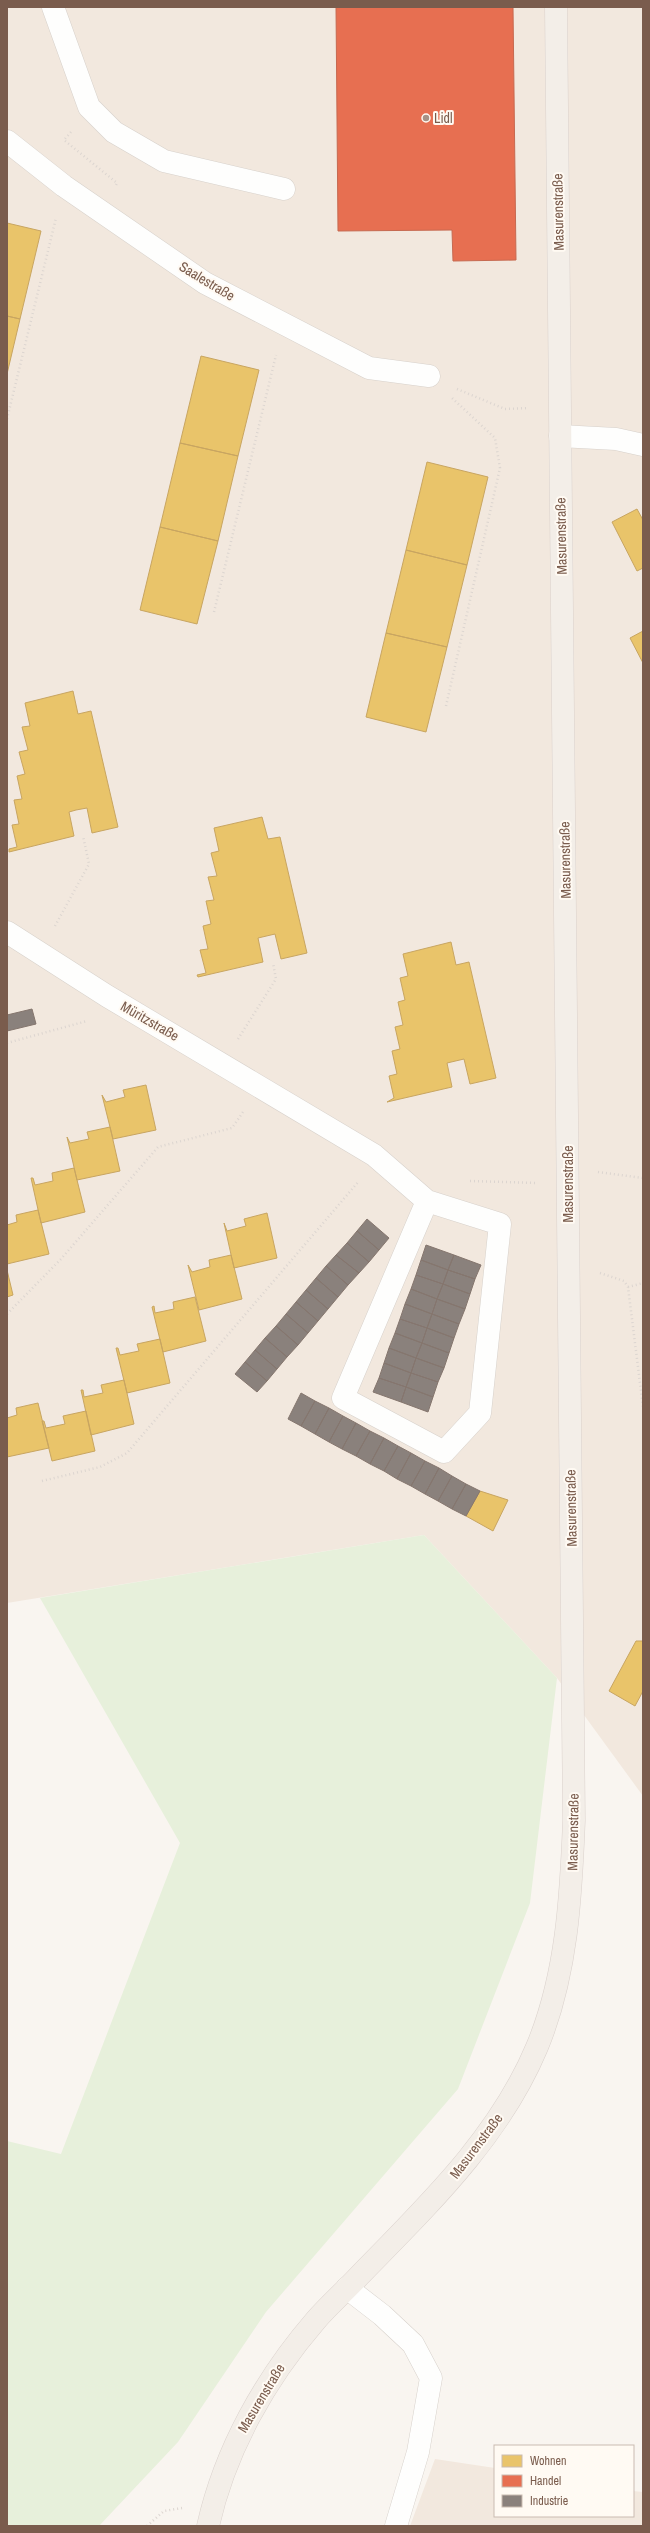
<svg xmlns="http://www.w3.org/2000/svg" width="650" height="2533" font-family="'Archivo Narrow',sans-serif">
  <style>
    .residential { fill: #f2e8de }
    .green { fill: #e7f0db }
    .homes { fill: #e9c46a; stroke: #c8a561 }
    .shops { fill: #e76f51; stroke: #c66950 }
    .industry { fill: #8a817c; stroke: #85766e }
    .lines { fill: none; stroke-linecap: round; stroke-linejoin: round }
    .minor-casing { stroke: #d7d1cb; stroke-width: 23 }
    .major-casing { stroke: #dad1cc; stroke-width: 23 }
    .path { stroke: #dcd5d0; stroke-width: 2.5; stroke-dasharray: 1 3; stroke-linecap: butt }
    .minor { stroke: #fefefd; stroke-width: 22 }
    .major { stroke: #f3eee8; stroke-width: 22 }
    .poi-dot { fill: #a69286; stroke: #fffaf3; stroke-width: 1.5 }
    .labels { text-anchor: middle; dominant-baseline: central; stroke-width: 4; stroke-linejoin: round; paint-order: stroke }
    .poi-label { font-size: 14px; fill: #7a5c4d; stroke: #fffaf3; text-anchor: start }
    .street-label { font-size: 14px; fill: #7a5c4d; stroke: #fffaf3 }
  </style>
  <rect width="100%" height="100%" fill="#f9f5f0"/>
  <path class="residential" d="M7,7H643V1796L557,1678L424,1535L7,1603Z
    M435,2459L495,2468V2516H633V2491L643,2492V2526H410Z"/>
  <path class="green" d="M424,1535L557,1678L530,1903L458,2089L266,2312L178,2442L99,2526H7V2141L61,2154L180,1843L40,1598Z"/>
  <path class="homes" d="M7,223L41,231L20,319L7,316Z
    M7,316L20,319L7,374Z
    M201,356L259,370L238,456L180,443Z
    M180,443L238,456L218,541L160,527Z
    M427,462L488,477L467,565L406,550Z
    M637,509L643,520V568L637,571L612,522Z
    M160,527L218,541L197,624L140,610Z
    M406,550L467,565L447,647L386,633Z
    M643,631V663L630,638Z
    M386,633L447,647L426,732L366,717Z
    M73,691L78,714L91,711L118,827L92,833L87,808L76,810L69,812L74,836L9,852V849L17,847L12,825L19,824L14,800L22,799L17,776L25,774L19,752L28,750L22,727L30,726L25,703Z
    M262,817L268,839L280,837L307,953L281,959L275,934L258,938L263,962L198,977L197,975L206,973L200,950L208,949L203,926L211,924L206,901L214,900L208,877L217,876L211,853L219,851L214,828Z
    M451,942L456,965L469,962L496,1078L470,1084L464,1059L447,1063L452,1087L387,1102L394,1098L389,1076L397,1074L392,1051L400,1049L395,1027L403,1025L398,1002L405,1000L400,978L408,976L403,954Z
    M146,1085L156,1130L113,1139L102,1095L106,1102L125,1097L123,1090Z
    M110,1127L120,1171L77,1180L67,1137L70,1143L89,1139L87,1132Z
    M74,1168L85,1212L41,1223L31,1178H33L35,1185L53,1181L52,1173Z
    M38,1210L49,1254L7,1264V1225L17,1222L16,1215Z
    M267,1213L277,1258L234,1268L224,1223L227,1231L246,1226L244,1219Z
    M231,1255L242,1299L199,1310L188,1265L192,1272L210,1267L209,1260Z
    M7,1270L13,1295L7,1297Z
    M195,1297L206,1341L163,1352L152,1307L154,1306L155,1313L174,1309L173,1302Z
    M160,1339L170,1383L127,1393L116,1348H118L120,1355L139,1351L137,1344Z
    M124,1380L134,1424L91,1435L81,1390H83L84,1397L103,1393L101,1385Z
    M38,1403L49,1448L7,1457V1418L17,1415L16,1408Z
    M86,1411L95,1451L52,1461L42,1421H44L46,1428L65,1424L63,1416Z
    M480,1491L508,1500L493,1531L466,1516Z
    M636,1641H643V1691L635,1706L609,1691Z"/>
  <path class="shops" d="M336,7H513L516,260L453,261L452,230L338,231Z"/>
  <path class="industry" d="M32,1009L36,1024L7,1031V1015Z
    M367,1219L389,1238L379,1250L357,1231Z
    M357,1231L379,1250L369,1262L347,1243Z
    M347,1243L369,1262L359,1273L336,1255Z
    M426,1245L454,1255L448,1270L421,1260Z
    M336,1255L359,1273L348,1285L326,1266Z
    M454,1255L481,1265L475,1279L448,1270Z
    M421,1260L448,1270L443,1284L416,1275Z
    M326,1266L348,1285L338,1297L316,1278Z
    M448,1270L475,1279L470,1294L443,1284Z
    M416,1275L443,1284L437,1299L411,1289Z
    M316,1278L338,1297L328,1309L306,1290Z
    M443,1284L470,1294L465,1309L437,1299Z
    M411,1289L437,1299L432,1314L405,1304Z
    M306,1290L328,1309L318,1321L296,1302Z
    M437,1299L465,1309L459,1324L432,1314Z
    M296,1302L318,1321L308,1333L286,1314Z
    M405,1304L432,1314L427,1328L400,1319Z
    M286,1314L308,1333L298,1345L276,1326Z
    M432,1314L459,1324L454,1338L427,1328Z
    M400,1319L427,1328L422,1343L395,1333Z
    M276,1326L298,1345L287,1357L265,1338Z
    M427,1328L454,1338L449,1353L422,1343Z
    M395,1333L422,1343L416,1358L389,1348Z
    M265,1338L287,1357L277,1369L255,1350Z
    M422,1343L449,1353L444,1368L416,1358Z
    M389,1348L416,1358L411,1373L384,1363Z
    M255,1350L277,1369L267,1381L245,1362Z
    M416,1358L444,1368L438,1382L411,1373Z
    M245,1362L267,1381L257,1392L235,1374Z
    M384,1363L411,1373L406,1387L379,1378Z
    M411,1373L438,1382L433,1397L406,1387Z
    M379,1378L406,1387L401,1402L373,1392Z
    M406,1387L433,1397L428,1412L401,1402Z
    M301,1393L315,1401L301,1426L288,1419Z
    M315,1401L329,1408L315,1434L301,1426Z
    M329,1408L343,1416L329,1442L315,1434Z
    M343,1416L356,1423L342,1449L329,1442Z
    M356,1423L370,1431L356,1456L342,1449Z
    M370,1431L384,1438L370,1464L356,1456Z
    M384,1438L398,1446L384,1471L370,1464Z
    M398,1446L411,1453L397,1479L384,1471Z
    M411,1453L425,1461L411,1486L397,1479Z
    M425,1461L439,1468L425,1494L411,1486Z
    M439,1468L452,1476L438,1501L425,1494Z
    M452,1476L466,1484L452,1509L438,1501Z
    M466,1484L480,1491L466,1516L452,1509Z"/>
  <g class="lines">
    <defs>
      <path id="minor" d="M53,7L89,107L114,132L164,161L284,189
        M7,141L64,186L205,283L369,368L429,376
        M560,436L616,439L643,445
        M7,932L107,996L374,1155L427,1201L500,1224L480,1413L444,1452L343,1398L427,1201
        M347,2288L382,2315L413,2344L431,2378L418,2452L396,2526"/>
      <path id="major" d="M208,2526C225,2450 265,2379 316,2320C329,2305 345,2291 359,2276C427,2206 499,2138 537,2047C567,1975 571,1897 574,1820L556,7"/>
    </defs>
    <use href="#minor" class="minor-casing"/>
    <use href="#major" class="major-casing"/>
    <path class="path" d="M71,132L64,140L117,183L116,185
      M457,389L505,409L529,408
      M7,419L56,218
      M214,612L276,355
      M446,706L500,468L495,438L451,397
      M55,926L89,864L83,836
      M238,1039L276,979L273,963
      M7,1043L87,1021
      M598,1172L643,1178
      M470,1181L537,1183
      M600,1273L624,1281L628,1287L643,1407
      M628,1287L643,1283
      M7,1314L61,1259L158,1147L232,1128L243,1112
      M42,1481L100,1467L127,1453L359,1181
      M147,2526L164,2511L182,2508"/>
    <use href="#minor" class="minor"/>
    <use href="#major" class="major"/>
  </g>
  <circle class="poi-dot" cx="426" cy="118" r="4"/>
  <g class="labels">
    <g class="poi-label">
      <text x="434" y="118">Lidl</text>
    </g>
    <g class="street-label">
      <text transform="translate(558 212) rotate(-91)">Masurenstraße</text>
      <text transform="translate(207 281) rotate(31)">Saalestraße</text>
      <text transform="translate(561 536) rotate(-91)">Masurenstraße</text>
      <text transform="translate(565 860) rotate(-91)">Masurenstraße</text>
      <text transform="translate(150 1021) rotate(30)">Müritzstraße</text>
      <text transform="translate(568 1184) rotate(-90)">Masurenstraße</text>
      <text transform="translate(571 1508) rotate(-91)">Masurenstraße</text>
      <text transform="translate(573 1832) rotate(-89)">Masurenstraße</text>
      <text transform="translate(476 2146) rotate(-53)">Masurenstraße</text>
      <text transform="translate(261 2398) rotate(-59)">Masurenstraße</text>
    </g>
  </g>
  <rect width="650" height="2533" fill="none" stroke="#7a5c4d" stroke-width="16"/>
  <rect x="494" y="2445" width="140" height="72" fill="#fffaf3" stroke="#cabbb1"/>
  <rect x="502" y="2455" width="20" height="12" fill="#e9c46a" stroke="#cabbb1"/>
  <text x="530" y="2465" font-size="12" fill="#7a5c4d">Wohnen</text>
  <rect x="502" y="2475" width="20" height="12" fill="#e76f51" stroke="#cabbb1"/>
  <text x="530" y="2485" font-size="12" fill="#7a5c4d">Handel</text>
  <rect x="502" y="2495" width="20" height="12" fill="#8a817c" stroke="#cabbb1"/>
  <text x="530" y="2505" font-size="12" fill="#7a5c4d">Industrie</text>
</svg>
